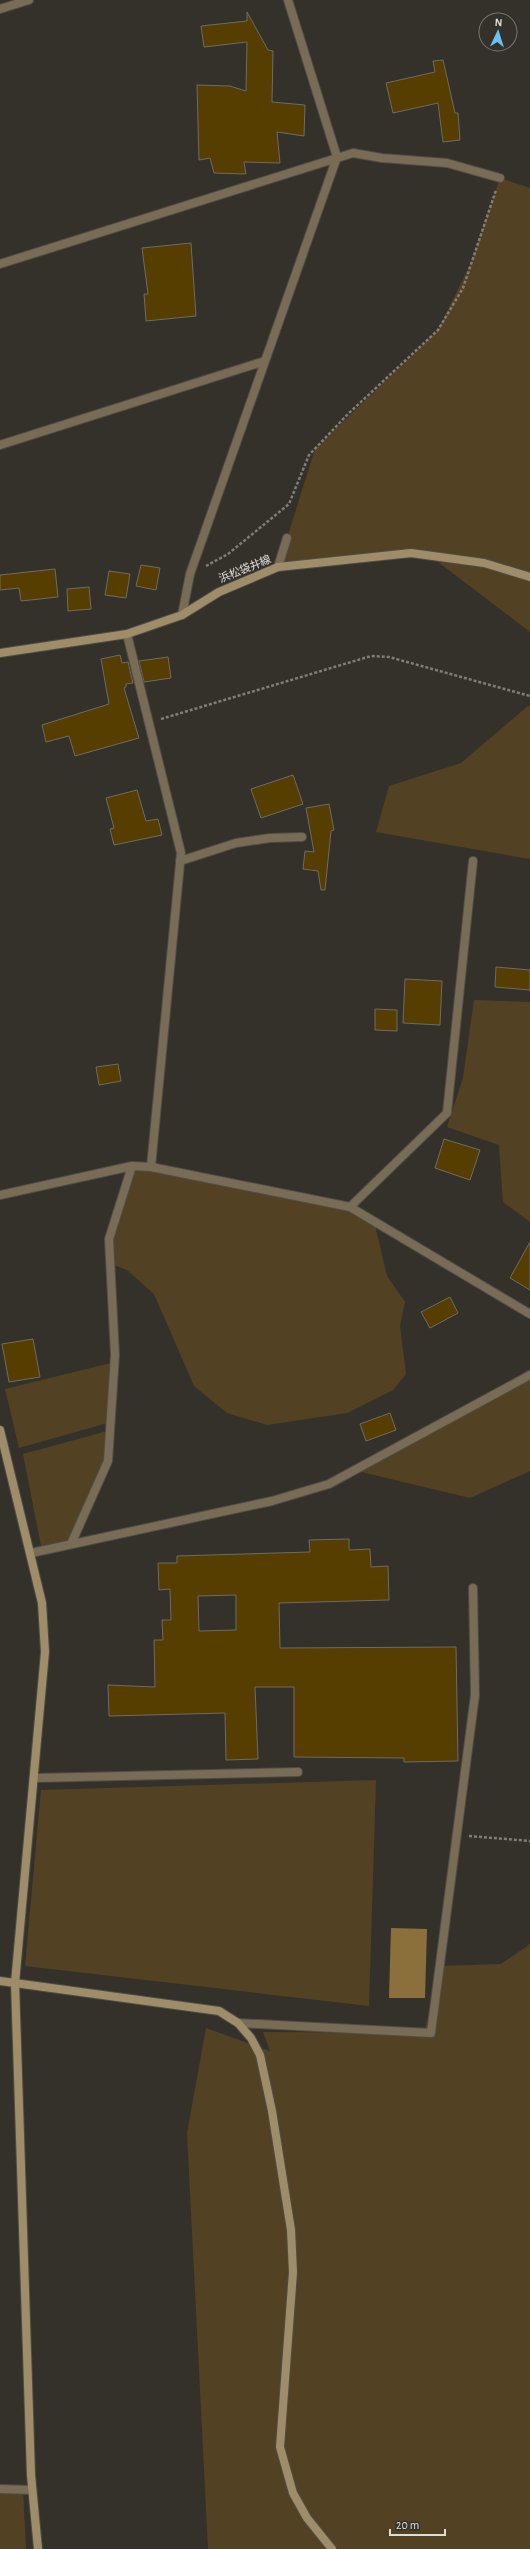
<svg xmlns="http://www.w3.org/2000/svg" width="530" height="2549" font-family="'Alegreya Sans','Noto Sans JP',sans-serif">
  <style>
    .green { fill: #524223 }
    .water { fill: #8b703c }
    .building { fill: #563d00; stroke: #6f6b65; fill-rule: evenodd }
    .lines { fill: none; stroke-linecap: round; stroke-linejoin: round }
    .lane-casing { stroke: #504d47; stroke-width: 10 }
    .street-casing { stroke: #504d47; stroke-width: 10 }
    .secondary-casing { stroke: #504d47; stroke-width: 10 }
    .path { stroke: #817e79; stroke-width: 2.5; stroke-dasharray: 3 2; stroke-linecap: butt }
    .lane { stroke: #786c57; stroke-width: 8 }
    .street { stroke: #786c57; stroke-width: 8 }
    .secondary { stroke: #9f8d6a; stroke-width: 8 }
    .labels { text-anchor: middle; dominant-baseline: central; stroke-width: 3.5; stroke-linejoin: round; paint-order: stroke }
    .street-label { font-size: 11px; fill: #e0deda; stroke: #34312b }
  </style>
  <rect width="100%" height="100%" fill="#34312b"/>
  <path class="green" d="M500,178L530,188V632L429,555L278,567L315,449L314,450L438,330L471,263Z
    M528,706H530V859L376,832L389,786L461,763Z
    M474,1000L530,1002V1222L503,1202L499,1145L447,1127L463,1078Z
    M132,1166L350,1207L374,1221L387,1276L405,1302L400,1326L406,1374L393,1390L347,1413L267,1425L227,1413L194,1386L154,1294L127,1270L109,1263V1239Z
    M115,1362L111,1422L19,1448L5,1389Z
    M530,1370V1471L470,1498L353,1470Z
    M111,1430L106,1466L71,1544L42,1551L23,1454Z
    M376,1780L369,2006L25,1966L41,1790Z
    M530,1944V2549H208L187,2133L206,2028L270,2051L263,2032L424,2033L440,1966L501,1964Z
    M23,2490L26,2549H0V2491Z"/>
  <path class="water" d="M391,1928L427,1929L425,1998H389Z"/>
  <path class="building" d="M247,12L268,50L273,51L272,102L305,105L304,136L277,132L280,163L244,162L246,174L214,173L210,158L199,160L197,85L230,86L246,91L247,42L204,47L201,26L247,21Z
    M443,60L455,113H458L460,140L443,142L438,103L393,113L386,83L435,72L433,61Z
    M191,243L196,316L146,321L144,294H148L142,248Z
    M141,565L160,568L156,590L136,586Z
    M55,569L58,597L21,601L19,588L0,590V575Z
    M109,571L130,574L126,598L105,595Z
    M89,587L91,609L68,611L67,589Z
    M120,655L122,663L128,662L133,683L126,684V687L124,688L139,738L75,756L69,736L46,742L42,725L109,704L101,659Z
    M168,657L171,678L144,682L139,661Z
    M293,775L303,804L261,818L251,789Z
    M137,790L146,821L158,819L162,835L114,845L110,829L114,828L106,798Z
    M329,804L334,830L331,831L325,890H321L318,871L303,869L305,851L314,852L306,808Z
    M496,967L530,970V990L495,987Z
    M405,979L442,981L440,1025L403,1023Z
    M375,1009L397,1010V1031L375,1030Z
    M118,1064L121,1081L99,1085L96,1067Z
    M444,1139L480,1150L470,1180L435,1168Z
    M530,1242V1290L510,1278Z
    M450,1297L458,1313L430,1328L421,1312Z
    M33,1339L40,1377L9,1382L2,1344Z
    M390,1413L396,1430L366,1441L360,1424Z
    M349,1539V1550L370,1549L371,1567L388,1566L389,1600L279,1603L280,1648L456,1647L458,1761L404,1762V1758L294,1757V1687H255L258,1759L226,1760L225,1713L109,1716L108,1685L155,1687L154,1640H163L162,1620H171L170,1589L159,1590L158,1563H177V1556L310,1552L309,1540ZM236,1595V1630L199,1631L198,1596Z"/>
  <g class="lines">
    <defs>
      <path id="lane" d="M34,1778L298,1772"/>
      <path id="street" d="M0,9L29,0
        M0,264L353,153L382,158L447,163L500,178
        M0,445L265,361
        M278,567L287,538
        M182,615L190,574L337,157L288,0
        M127,634L181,853L151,1167
        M180,861L236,843L270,838L302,837
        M0,1195L132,1166L151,1167L350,1207L530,1314
        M350,1207L447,1113L473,861
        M71,1544L108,1461L115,1355L109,1239L132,1166
        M31,1553L272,1501L329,1484L530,1375
        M238,2023L431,2033L475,1695L473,1588
        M0,2489L32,2490"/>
      <path id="secondary" d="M0,653L127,634L182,615L219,592L278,567L411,553L484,563L530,577
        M0,1430L42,1603L45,1652L15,1983L31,2475L38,2549
        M0,1981L219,2011L238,2023L251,2038L260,2055L272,2111L291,2230L293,2272L280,2447L293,2493L307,2518L332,2549"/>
    </defs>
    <use href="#lane" class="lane-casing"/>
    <use href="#street" class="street-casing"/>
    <use href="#secondary" class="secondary-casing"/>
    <path class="path" d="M206,566L228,554L289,504L309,455L348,414L438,330L463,288L496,190
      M161,719L371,656L389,657L530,696
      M469,1836L530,1841"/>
    <use href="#lane" class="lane"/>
    <use href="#street" class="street"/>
    <use href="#secondary" class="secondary"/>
  </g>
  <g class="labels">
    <g class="street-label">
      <text transform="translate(245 569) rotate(-22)">浜松袋井線</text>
    </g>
  </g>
  <g transform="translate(498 32) rotate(4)"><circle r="19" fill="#34312b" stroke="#797671"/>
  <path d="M0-3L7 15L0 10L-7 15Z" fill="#69c3f1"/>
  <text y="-6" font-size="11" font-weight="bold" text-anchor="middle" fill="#e0deda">N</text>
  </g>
  <path d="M390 2529v6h55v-6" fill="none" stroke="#e0deda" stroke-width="2"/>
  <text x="396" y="2529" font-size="12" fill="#e0deda" stroke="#34312b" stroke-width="3" paint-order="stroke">20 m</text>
</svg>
